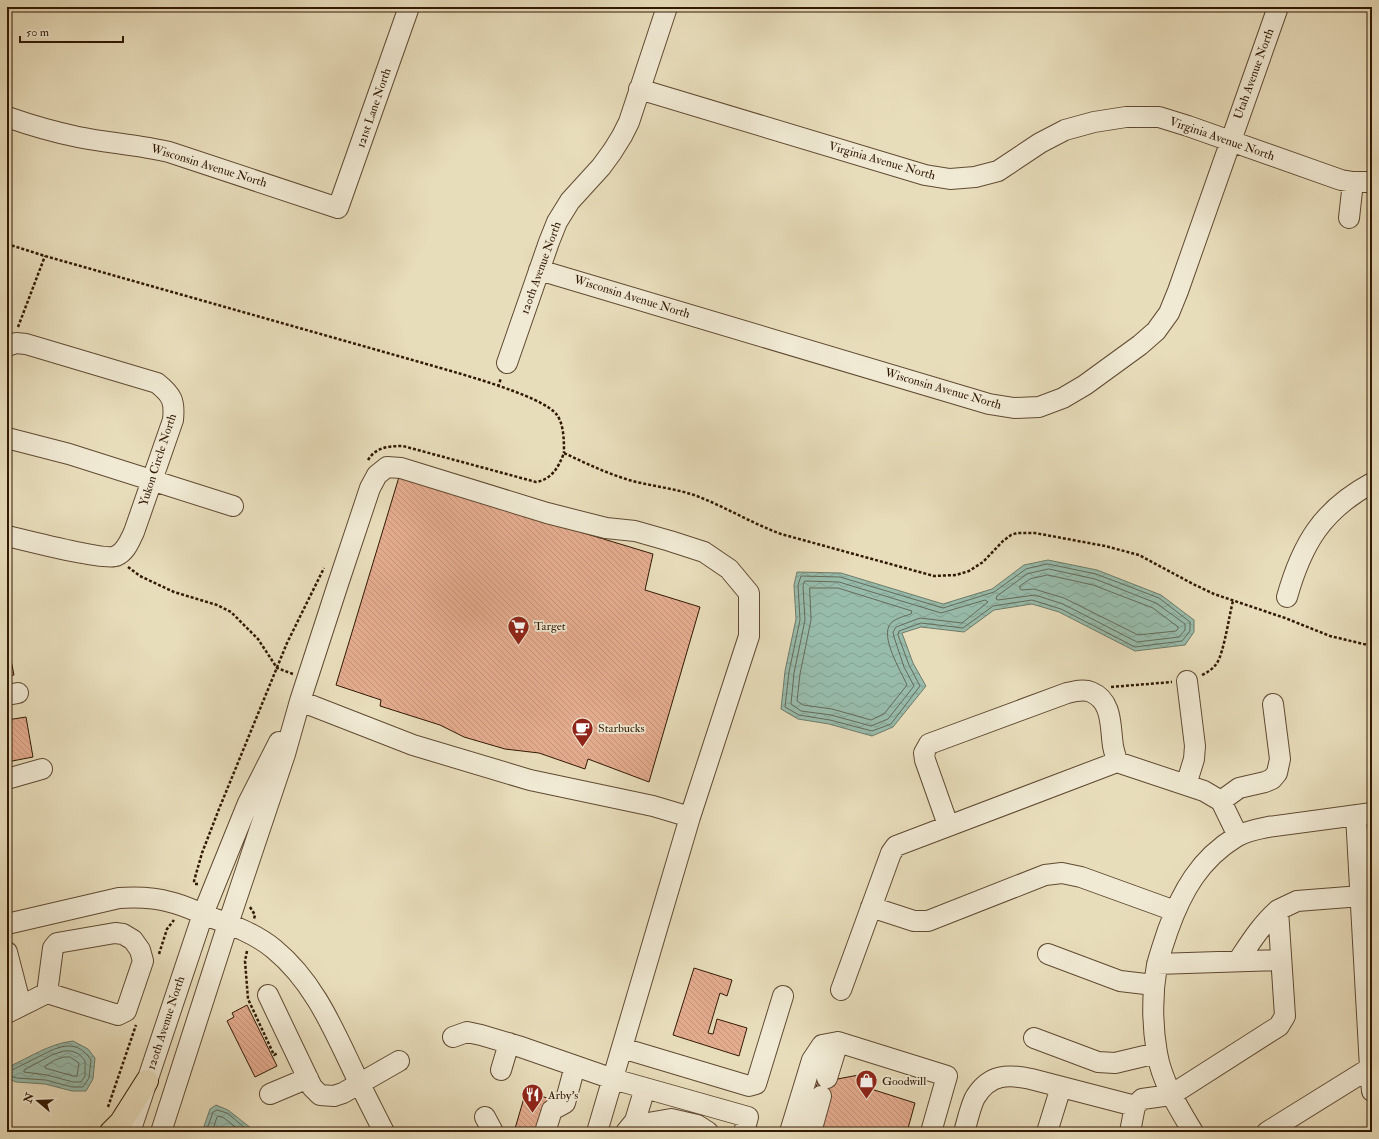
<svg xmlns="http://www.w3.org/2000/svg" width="1379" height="1139" font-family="'IM FELL Double Pica',serif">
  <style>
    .water { fill: url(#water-waves); stroke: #6f7b69 }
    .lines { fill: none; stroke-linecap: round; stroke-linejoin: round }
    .shore { stroke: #656a58; stroke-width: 1 }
    .building { fill: url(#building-back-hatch); stroke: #321904 }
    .minor-casing { stroke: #604a32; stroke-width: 22 }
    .highway-casing { stroke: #321904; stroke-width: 24 }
    .path { stroke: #321904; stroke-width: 2.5; stroke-dasharray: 3 2; stroke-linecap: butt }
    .minor { stroke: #f0e9d3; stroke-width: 20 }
    .highway { stroke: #e8ddbb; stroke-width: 22 }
    .labels { text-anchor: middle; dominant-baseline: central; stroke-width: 3.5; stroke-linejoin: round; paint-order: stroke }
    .street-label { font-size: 12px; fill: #321904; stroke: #f0e9d3 }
    .poi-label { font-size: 12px; fill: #321904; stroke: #f0e9d3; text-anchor: start }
  </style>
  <defs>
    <pattern id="water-waves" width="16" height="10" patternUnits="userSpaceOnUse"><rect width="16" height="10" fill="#98bcac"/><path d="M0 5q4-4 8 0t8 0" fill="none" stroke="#83a192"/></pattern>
    <pattern id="building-back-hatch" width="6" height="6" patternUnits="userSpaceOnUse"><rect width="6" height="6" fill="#e4ac8f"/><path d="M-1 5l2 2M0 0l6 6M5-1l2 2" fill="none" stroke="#c4937a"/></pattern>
  </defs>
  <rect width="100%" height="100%" fill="#e8ddbb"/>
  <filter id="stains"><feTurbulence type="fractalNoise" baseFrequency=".005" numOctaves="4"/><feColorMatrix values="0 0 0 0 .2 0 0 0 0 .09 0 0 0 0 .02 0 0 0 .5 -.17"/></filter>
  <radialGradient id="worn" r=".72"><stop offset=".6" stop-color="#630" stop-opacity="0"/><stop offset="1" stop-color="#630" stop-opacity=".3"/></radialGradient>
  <path class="water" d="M1048,560L1097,570L1161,595L1194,620V632L1185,645L1135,651L1059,612L1032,604L994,610L964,632L921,627L902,633L913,663L926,686L893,727L872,736L829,724L798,719L781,709L785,671L796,619L794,585L797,572L841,573L943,604L992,589L1024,565Z
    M73,1041L88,1049L95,1058L93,1079L86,1091H72L45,1084L16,1082L7,1078V1068L8,1067C31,1057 48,1044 73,1041Z
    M216,1105L228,1110L256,1132H202L210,1109Z"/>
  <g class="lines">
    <path class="shore" d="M1048,564L1096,574L1159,598L1190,622V631L1182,641L1135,647L1061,609L1032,600L993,606L963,628L921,623L899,631L898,635L909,665L920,686L891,724L872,731L830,720L799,715L785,707L789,672L800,620L798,585L801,576L840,577L943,608L994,592L1026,569Z
      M1049,569L1095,579L1156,603L1185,624V630L1179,637L1137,642L1063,604L1035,595L998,600L996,599L997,596L1027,574Z
      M1048,575L1093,585L1153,608L1178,627V629L1176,631L1138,635L1064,598L1034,589L1022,590L1020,589V586L1030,579Z
      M805,581L839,582L941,613L985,600L988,602L962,623L920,618L896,627L893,632L894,637L904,667L914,686L888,719L871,726L831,715L801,711L791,704L794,673L805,620L803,586Z
      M810,588H838L912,611L911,614C905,616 896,618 891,623C879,636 901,671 907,685L884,714L871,720L832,709L803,705L797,701L800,674L811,620Z
      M64,1051C73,1050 80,1053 85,1061V1076L81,1082H73L47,1075L24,1072V1070L52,1055Z
      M64,1057H70L79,1063L77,1076H73L45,1068V1066L55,1060Z
      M7,1071L8,1072C17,1067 27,1063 36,1058C56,1048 75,1036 91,1060L89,1078L83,1087H72L46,1080L17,1078L7,1075
      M206,1132L213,1112L217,1110L227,1113L250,1132
      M212,1132L217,1117L219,1116L224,1118L242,1132"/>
  </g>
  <path class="building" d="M399,477L653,554L645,590L700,607L649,782L588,759L585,769L539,753L505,749L464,737L440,725L380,706L381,700L336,685Z
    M7,640L14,675L7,676Z
    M26,717L33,757L7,762V720Z
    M694,968L732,980L727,996L720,993L708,1033L713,1034L717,1019L747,1028L739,1056L673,1035Z
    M247,1005L277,1066L255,1077L227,1021L234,1017L232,1013Z
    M864,1074L868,1088L915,1103L907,1132H818L813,1093L821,1076L832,1080Z
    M526,1091L550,1099L540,1132H514Z"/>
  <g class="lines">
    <defs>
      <path id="minor" d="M639,89L925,175L950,179L975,177L998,171L1040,143L1065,130L1094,122L1126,117H1159L1188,126L1341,180L1353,182H1372
        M7,117C30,125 54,132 78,137C108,143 139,145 169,152L338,208L409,7
        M1349,218L1353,182
        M539,270L989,404L1014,408L1039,407L1063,398L1085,385L1140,345L1156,331L1169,313L1178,291L1278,7
        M7,346L16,343L26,344L157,383C172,395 175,401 173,420L134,532C130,540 126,552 116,556C105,561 24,540 7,536
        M507,363L549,242L557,222L570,201L601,167L612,152L622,136L629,122L667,7
        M7,438L69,454L233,506
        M1287,597C1302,544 1322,510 1372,483
        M7,695L18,693
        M300,701L413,745L530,780L653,806L690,817L597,1132
        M7,779L42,769
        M1186,785L1194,759L1195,746L1187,681
        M1221,801L1239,788L1265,782L1272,779L1277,773L1280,759L1273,704
        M948,825L925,760L924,753L929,744L1067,693C1075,691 1084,689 1091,692C1113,701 1110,727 1113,746C1114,752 1116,757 1117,762
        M871,907L914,921H928L1045,875L1062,873L1081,877L1175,911
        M7,924L119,898C137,897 153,897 170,902C184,905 197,912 210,917C232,925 256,934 274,949C313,981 332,1026 353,1070C363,1091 374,1112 384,1132
        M7,952L21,1006
        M1048,954L1120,981L1154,985
        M1238,961C1250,943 1261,925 1278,910
        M1157,964L1281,960
        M841,990L891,853L896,846L1117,762L1204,791L1221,801L1238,836
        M268,995L312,1087L320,1095L334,1096L343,1093L399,1061
        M7,1013L47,993L118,1015L126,1011L143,961L140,950L133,940L123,934L115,933L57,943L53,948L47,993
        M453,1037L467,1032L481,1035L518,1046L613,1079L748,1117L744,1132
        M1034,1038L1098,1062L1115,1063L1157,1053
        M622,1048L749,1086L756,1084L783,996
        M1370,1068L1372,1091
        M501,1070L509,1043
        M827,1078L838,1042
        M270,1094L308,1078
        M485,1117L493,1132
        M635,1121L648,1123L671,1119L697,1125L708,1132
        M130,1132L203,914L248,803L279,742
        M161,1132L228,924L285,754L300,701L338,584L370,488L377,475L387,467L401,468L547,513L606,528L635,531L670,541L704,552L729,569L749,593V636L690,817
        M545,1132L552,1110L565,1103L575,1066
        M626,1132L635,1121L645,1088
        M790,1132L812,1060L822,1045L838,1042L947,1076L931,1132
        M811,1132L821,1096
        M964,1132C967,1123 971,1103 976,1096C990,1074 1008,1074 1031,1079L1135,1106
        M1047,1132L1061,1087
        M1130,1132L1135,1106L1142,1099L1171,1095L1279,1026L1285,1016L1278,910L1297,901L1361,896
        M1193,1132C1178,1107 1162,1082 1157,1053C1152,1024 1152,994 1157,965C1160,953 1164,942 1168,930C1182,891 1200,859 1236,837C1246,831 1258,829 1268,827L1372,813
        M1267,1132L1370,1068L1356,815"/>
      <path id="highway" d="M111,1132L121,1122L147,1081"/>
    </defs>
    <use href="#minor" class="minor-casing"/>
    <use href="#highway" class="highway-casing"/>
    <path class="path" d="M7,244L45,256L423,363C450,371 543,395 557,415C564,425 564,441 564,453
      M18,327L45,256
      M498,387L501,378
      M368,460C376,447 389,446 403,446L536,482C552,479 558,468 564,453C585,463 606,473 629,480C650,486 673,488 694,495C724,506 751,523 781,534L934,576L956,575L969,571L983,562L1003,541L1011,535L1017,533H1035L1105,546L1139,555L1193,584L1214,594L1285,618L1330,636L1372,646
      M128,567L140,576L174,592L217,605L231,612L258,639L277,668L293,674
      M1202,675C1208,672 1213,669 1217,663C1224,652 1229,616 1233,601
      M1111,687L1172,682
      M198,884H195L194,881L202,853L219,809L287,643L324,568
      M250,907L255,915L254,919
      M247,951L245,961L248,999L274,1055L278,1053
      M159,954L167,929L174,920
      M108,1107L136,1025"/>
    <use href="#minor" class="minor"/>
    <use href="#highway" class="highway"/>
  </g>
  <defs>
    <symbol id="supermarket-pin" viewBox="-11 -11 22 30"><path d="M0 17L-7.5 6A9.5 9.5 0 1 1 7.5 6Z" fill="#8f2418" stroke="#f0e9d3"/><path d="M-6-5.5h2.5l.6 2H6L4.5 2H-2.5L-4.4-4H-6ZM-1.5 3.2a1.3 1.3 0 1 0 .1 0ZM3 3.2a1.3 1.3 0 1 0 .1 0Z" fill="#fff"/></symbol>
    <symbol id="cafe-pin" viewBox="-11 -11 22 30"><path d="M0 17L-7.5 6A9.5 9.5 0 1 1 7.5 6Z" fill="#8f2418" stroke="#f0e9d3"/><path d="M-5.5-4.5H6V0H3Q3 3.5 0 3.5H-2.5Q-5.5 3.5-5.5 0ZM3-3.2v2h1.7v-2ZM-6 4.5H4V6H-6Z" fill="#fff"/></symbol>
    <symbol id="shop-pin" viewBox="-11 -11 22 30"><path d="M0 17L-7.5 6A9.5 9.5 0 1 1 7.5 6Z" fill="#8f2418" stroke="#f0e9d3"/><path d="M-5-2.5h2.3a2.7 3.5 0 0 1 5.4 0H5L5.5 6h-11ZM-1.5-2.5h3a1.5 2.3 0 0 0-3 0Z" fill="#fff"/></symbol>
    <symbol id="restaurant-pin" viewBox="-11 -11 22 30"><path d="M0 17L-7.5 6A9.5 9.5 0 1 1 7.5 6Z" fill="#8f2418" stroke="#f0e9d3"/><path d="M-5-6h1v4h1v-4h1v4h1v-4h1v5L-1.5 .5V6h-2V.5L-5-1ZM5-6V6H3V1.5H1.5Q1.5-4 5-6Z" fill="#fff"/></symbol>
  </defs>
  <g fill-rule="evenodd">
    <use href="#supermarket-pin" x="506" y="614" width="25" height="34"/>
    <use href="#cafe-pin" x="570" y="716" width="25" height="34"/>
    <use href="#shop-pin" x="854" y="1068" width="25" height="34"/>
    <use href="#restaurant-pin" x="520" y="1082" width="25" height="34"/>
  </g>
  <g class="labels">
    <g class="street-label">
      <text transform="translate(1254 74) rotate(-70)">Utah Avenue North</text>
      <text transform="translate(374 108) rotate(-71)">121st Lane North</text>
      <text transform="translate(1222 139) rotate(19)">Virginia Avenue North</text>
      <text transform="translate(882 161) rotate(16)">Virginia Avenue North</text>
      <text transform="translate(209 166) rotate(17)">Wisconsin Avenue North</text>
      <text transform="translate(541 268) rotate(-70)">120th Avenue North</text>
      <text transform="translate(632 297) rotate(17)">Wisconsin Avenue North</text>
      <text transform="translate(943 389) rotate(16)">Wisconsin Avenue North</text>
      <text transform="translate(158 460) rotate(-72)">Yukon Circle North</text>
      <text transform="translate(166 1023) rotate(-72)">120th Avenue North</text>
    </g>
    <g class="poi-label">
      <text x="534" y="626">Target</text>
      <text x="598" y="728">Starbucks</text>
      <text x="882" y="1081">Goodwill</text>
      <text x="548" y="1095">Arby's</text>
    </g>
  </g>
  <rect width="1379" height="1139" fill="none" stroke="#e8ddbb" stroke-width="24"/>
  <rect x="8" y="8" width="1363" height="1123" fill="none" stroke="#321904" stroke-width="2"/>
  <rect x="12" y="12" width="1355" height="1115" fill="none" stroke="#321904"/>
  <g transform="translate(38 1101) rotate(289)" stroke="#f0e9d3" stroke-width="3" paint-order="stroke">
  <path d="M0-3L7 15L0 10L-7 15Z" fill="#321904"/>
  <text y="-6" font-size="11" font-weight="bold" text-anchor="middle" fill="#321904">N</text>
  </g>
  <path d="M20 36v6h103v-6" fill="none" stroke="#321904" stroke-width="2"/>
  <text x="26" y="36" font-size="12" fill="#321904" stroke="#f0e9d3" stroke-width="3" paint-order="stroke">50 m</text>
  <rect width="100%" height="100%" filter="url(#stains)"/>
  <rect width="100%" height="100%" fill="url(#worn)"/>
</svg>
